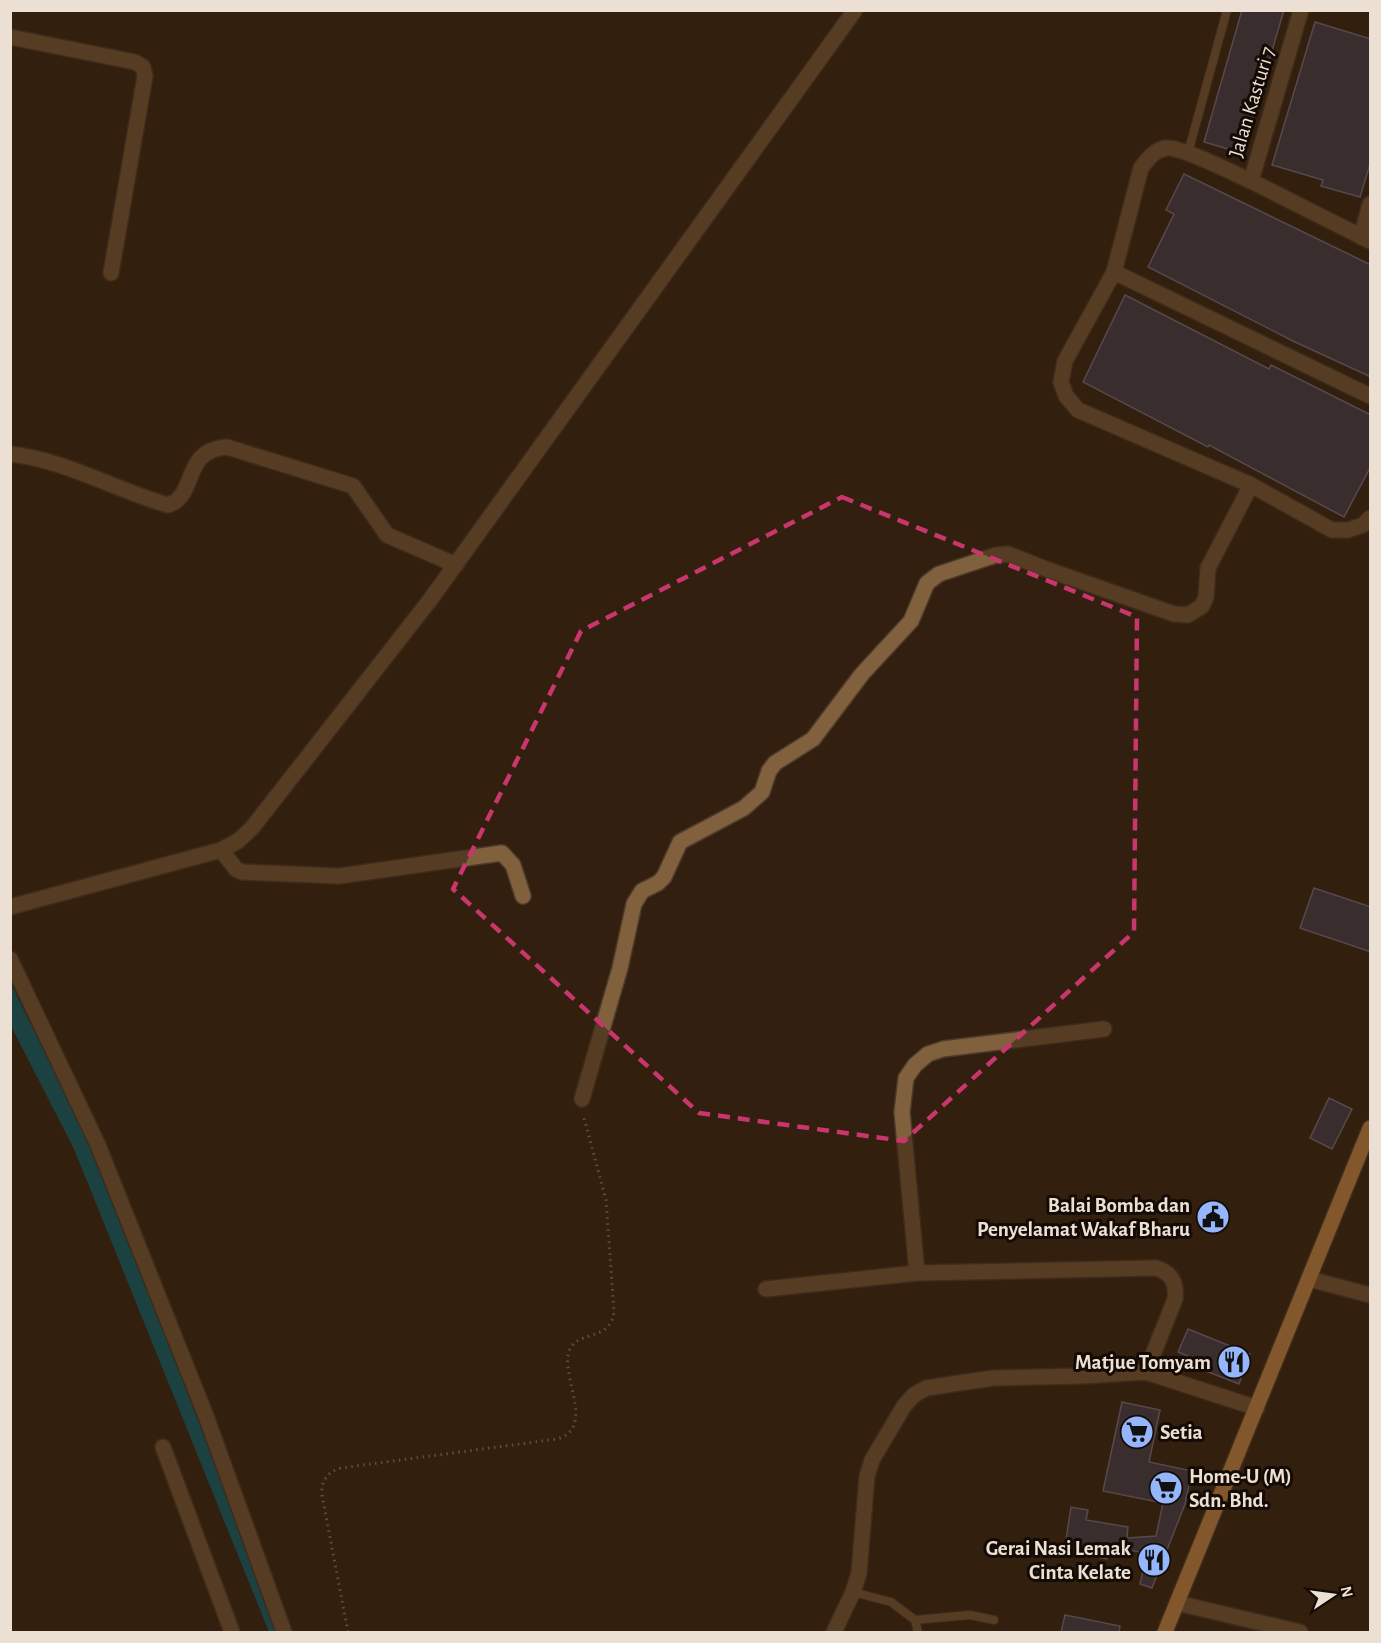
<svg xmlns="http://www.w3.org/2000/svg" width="1381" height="1643" viewBox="0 0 1381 1643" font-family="'Alegreya Sans',sans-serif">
<rect width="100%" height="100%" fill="#331f0f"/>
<polygon fill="#006c7e" points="10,982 94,1152 280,1632 269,1632 74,1149 11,1026"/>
<g fill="#443e55" stroke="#817a95" stroke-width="1.5">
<polygon points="1242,10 1284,10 1242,153 1204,142"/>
<polygon points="1315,22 1371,39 1371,161 1360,197 1321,186 1323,180 1272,165"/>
<polygon points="1184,174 1371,265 1371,377 1293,341 1148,267 1174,214 1166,210"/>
<polygon points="1125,295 1269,369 1271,365 1371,415 1371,466 1344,517 1209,445 1208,447 1083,382"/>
<polygon points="1314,888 1371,907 1371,952 1300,928"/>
<polygon points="1329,1098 1352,1109 1332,1149 1310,1138"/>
<polygon points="1188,1329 1250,1354 1239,1384 1198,1368 1200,1361 1178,1352"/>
<polygon points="1122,1402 1160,1410 1149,1462 1192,1471 1185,1504 1152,1588 1140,1584 1147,1553 1109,1547 1107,1559 1064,1552 1071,1507 1088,1510 1086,1520 1128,1527 1127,1538 1156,1536 1163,1503 1103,1491"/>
<polygon points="1065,1615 1120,1626 1119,1632 1061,1632"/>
</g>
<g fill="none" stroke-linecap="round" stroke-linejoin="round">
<g stroke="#4d3a2b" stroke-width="10">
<g id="service">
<polyline points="1188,153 1227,10"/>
<polyline points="853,1592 891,1602 915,1620 970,1615 994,1620"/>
<polyline points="915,1620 918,1632"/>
</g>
</g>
<g stroke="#4d3a2b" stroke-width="18">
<g id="minor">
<polyline points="1301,10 1251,181 1370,241"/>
<polyline points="10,37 135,62 143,67 145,76 111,273"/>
<path d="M1251,181c-16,-7 -71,-35 -85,-33 -12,2 -18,11 -25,20l-27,104 -49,89 -4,21 5,14 12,14 173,75 81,45h16l15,-5 7,-7"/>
<polyline points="1361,237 1370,204"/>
<polyline points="1114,272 1370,396"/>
<path d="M10,454c56,6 105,36 158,51 30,-9 13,-55 59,-58l126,39 34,49 69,30"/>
<polyline points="221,850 236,869 242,872 339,876 502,853 513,865 523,896"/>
<polyline points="10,907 221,850 238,841 252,828 430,600 855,10"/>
<polyline points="10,959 98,1145 206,1416 284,1632"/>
<polyline points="582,1099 620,968 634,904 642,891 658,883 664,877 680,842 744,808 762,792 769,771 775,763 813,739 862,674 911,621 927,583 939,574 996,555 1008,554 1046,569 1174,614 1188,615 1202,606 1206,597 1208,568 1251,485"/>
<polyline points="917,1273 902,1112 906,1078 915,1065 928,1054 943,1049 1104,1029"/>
<polyline points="1309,1279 1370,1295"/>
<path d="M766,1289l151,-16 239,-5c16,5 21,15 19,31l-29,73"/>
<polyline points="163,1447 232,1632"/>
<polyline points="1177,1603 1300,1632"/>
<polyline points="834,1632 853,1592 859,1573 867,1476 872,1460 904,1406 914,1395 926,1388 993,1378 1082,1376 1146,1372 1257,1408"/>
</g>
</g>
<g stroke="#4d3a2b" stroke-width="18">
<polyline id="primary" points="1165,1632 1370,1128"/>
</g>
<path stroke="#99887b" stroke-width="3" stroke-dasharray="1.5 4.5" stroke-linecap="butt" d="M348,1632l-26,-137c-1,-14 5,-23 19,-27l216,-29c37,-10 7,-58 11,-83 4,-29 43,-11 46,-45l-8,-111 -23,-86"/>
<use href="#service" stroke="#81613d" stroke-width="8"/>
<use href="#minor" stroke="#81613d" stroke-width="15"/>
<use href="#primary" stroke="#df9c4e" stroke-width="15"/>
</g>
<path d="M0 0H1381V1643H0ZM842,497l295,120 -3,315 -230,209 -205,-28 -246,-224 128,-258z" fill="#331f0f" fill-opacity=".55" fill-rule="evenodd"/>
<path fill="none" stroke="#c8366d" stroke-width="4.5" stroke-dasharray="12 8" stroke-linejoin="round" d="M842,497l295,120 -3,315 -230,209 -205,-28 -246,-224 128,-258z"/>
<defs>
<g id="civic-disc" transform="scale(1.725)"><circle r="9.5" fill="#95b6fd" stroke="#140b05"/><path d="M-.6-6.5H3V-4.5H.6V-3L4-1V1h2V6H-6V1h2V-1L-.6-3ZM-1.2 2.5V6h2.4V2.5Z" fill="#111"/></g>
<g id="restaurant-disc" transform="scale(1.725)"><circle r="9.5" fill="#95b6fd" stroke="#140b05"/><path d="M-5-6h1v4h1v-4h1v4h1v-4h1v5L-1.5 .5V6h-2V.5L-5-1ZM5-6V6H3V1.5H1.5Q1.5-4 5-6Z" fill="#111"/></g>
<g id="supermarket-disc" transform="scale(1.725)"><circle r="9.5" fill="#95b6fd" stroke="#140b05"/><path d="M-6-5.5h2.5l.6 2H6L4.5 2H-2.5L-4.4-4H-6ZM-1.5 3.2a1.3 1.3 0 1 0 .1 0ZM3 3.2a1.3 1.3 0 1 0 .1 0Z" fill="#111"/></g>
</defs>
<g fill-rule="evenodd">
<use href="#civic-disc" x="1213" y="1217"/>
<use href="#restaurant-disc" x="1234" y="1362"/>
<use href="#supermarket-disc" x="1137" y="1432"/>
<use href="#supermarket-disc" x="1166" y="1488"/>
<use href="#restaurant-disc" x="1154" y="1560"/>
</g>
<g text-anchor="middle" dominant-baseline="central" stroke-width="6" stroke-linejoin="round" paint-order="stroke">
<g font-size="21" fill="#ecdfd4" stroke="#140b05">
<text transform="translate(1252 102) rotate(-73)">Jalan Kasturi 7</text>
</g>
<g font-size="21" font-weight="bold" fill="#ecdfd4" stroke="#140b05" text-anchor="end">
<text x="1190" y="1205">Balai Bomba dan<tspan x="1190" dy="24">Penyelamat Wakaf Bharu</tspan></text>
<text x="1211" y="1362">Matjue Tomyam</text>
<text x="1160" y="1432" text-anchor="start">Setia</text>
<text x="1189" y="1476" text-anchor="start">Home-U (M)<tspan x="1189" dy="24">Sdn. Bhd.</tspan></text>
<text x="1131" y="1548">Gerai Nasi Lemak<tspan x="1131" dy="24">Cinta Kelate</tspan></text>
</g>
</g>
<rect width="1381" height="1643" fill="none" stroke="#ecdfd4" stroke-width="24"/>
<g transform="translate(1333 1595) rotate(77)" stroke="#140b05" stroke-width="4.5" paint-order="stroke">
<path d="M0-4.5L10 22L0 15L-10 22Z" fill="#ecdfd4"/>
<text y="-9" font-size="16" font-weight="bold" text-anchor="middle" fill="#ecdfd4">N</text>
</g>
</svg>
